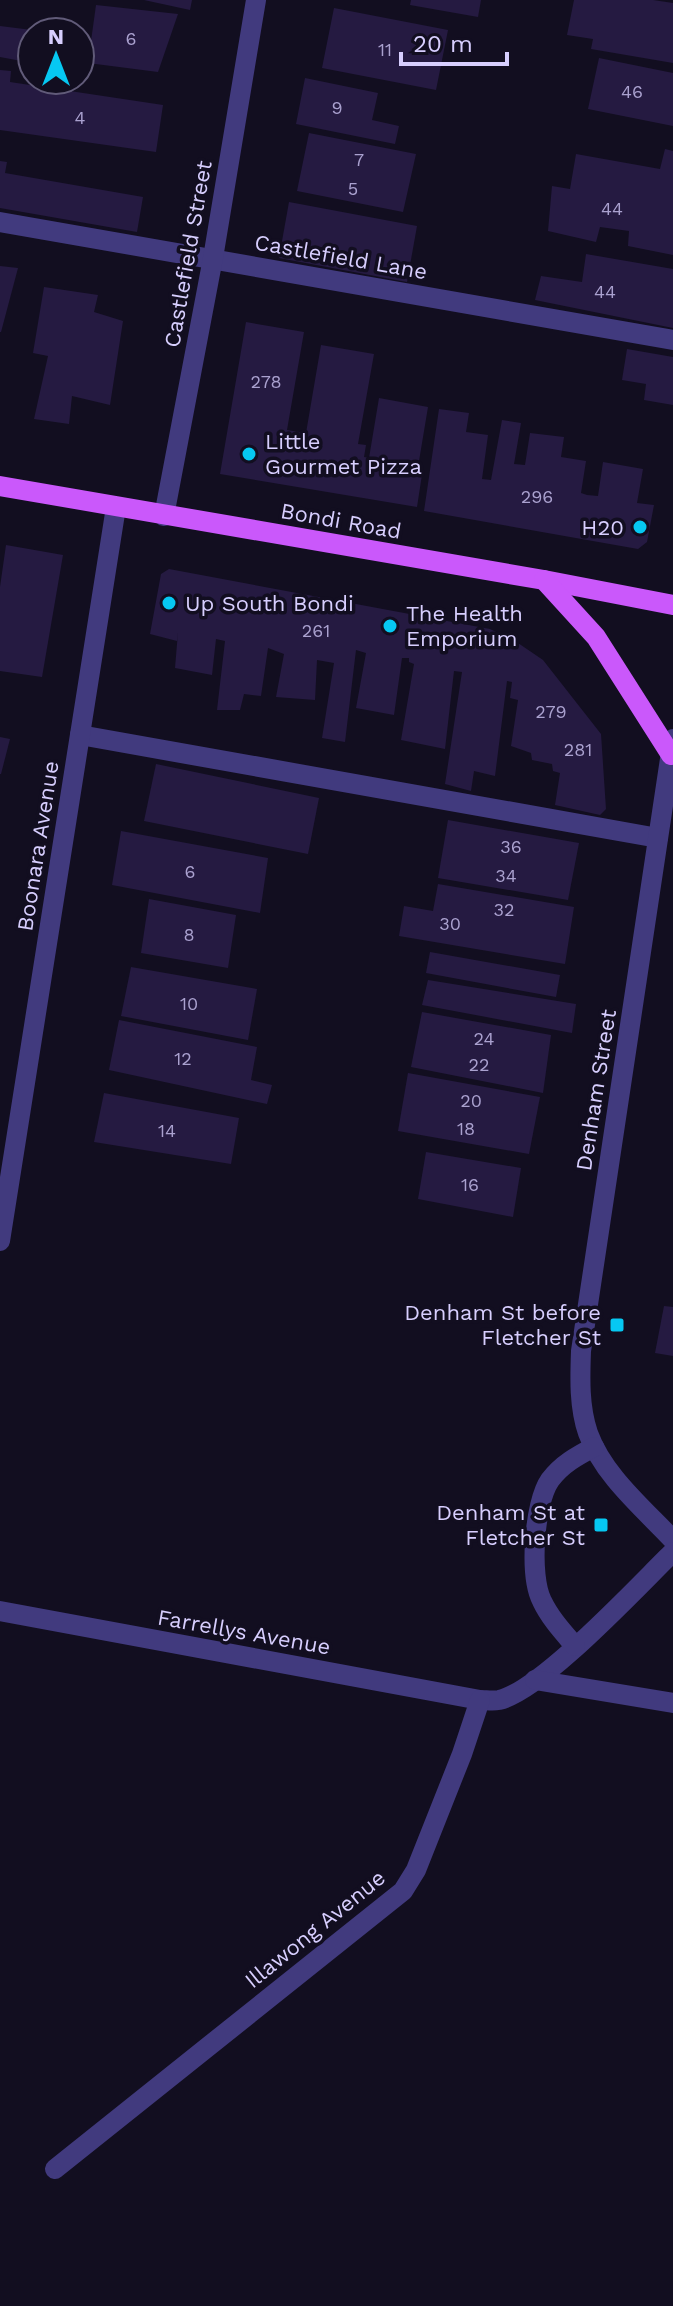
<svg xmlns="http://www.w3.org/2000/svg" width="673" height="2306" viewBox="0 0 673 2306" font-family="'Work Sans',sans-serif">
<rect width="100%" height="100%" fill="#120e20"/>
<g fill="#251a41">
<polygon points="144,0 192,0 190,10"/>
<polygon points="411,0 481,0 478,17 410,5"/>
<polygon points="574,0 653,0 673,3 673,63 591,49 593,39 567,35"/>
<polygon points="96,5 178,14 158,72 88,63"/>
<polygon points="334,8 448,30 436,90 322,68"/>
<polygon points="0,26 32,30 32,63 0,57"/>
<polygon points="599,58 673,73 673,126 588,109"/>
<polygon points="0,70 11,71 10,82 163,105 156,152 0,130"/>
<polygon points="305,78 378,93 372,120 399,126 395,144 296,124"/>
<polygon points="309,133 416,154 403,212 297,191"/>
<polygon points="665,149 673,151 673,255 628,246 629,231 600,227 596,242 548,231 552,186 570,189 576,154 660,169"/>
<polygon points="0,161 7,162 5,173 143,197 137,232 0,208"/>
<polygon points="289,202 417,226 407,282 279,258"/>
<polygon points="586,254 673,269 673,328 535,300 541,276 582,282"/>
<polygon points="0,266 18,268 1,332 0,332"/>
<polygon points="44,287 98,295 94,312 123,321 110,405 72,396 69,424 34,419 48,356 33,353"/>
<polygon points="246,322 304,332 287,430 306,433 321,345 374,354 358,444 366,445 364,457 369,458 379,398 428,407 418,467 423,468 417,507 220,474"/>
<polygon points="627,349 673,357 673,405 644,400 646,384 622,380"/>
<polygon points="439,409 469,413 466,432 488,435 482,479 491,480 502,420 521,423 514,464 525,465 530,433 564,437 561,457 586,461 581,493 587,495 598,496 603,462 643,469 637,503 654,505 647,542 638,549 424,511"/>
<polygon points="6,545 63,555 42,677 0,671 0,587"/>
<polygon points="169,569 490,629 518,643 543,660 601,734 606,809 600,815 555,805 560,773 553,771 552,764 532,760 531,753 511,746 518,700 510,698 512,682 507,681 495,776 474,771 471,791 445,784 462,672 454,671 445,749 401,740 414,664 409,662 409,658 402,658 394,715 356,708 366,653 356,650 345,742 322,738 334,663 317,660 315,700 276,697 284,654 268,648 261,696 244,694 240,710 217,710 225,641 216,639 212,675 175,668 178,632 177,641 150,634 161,574"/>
<polygon points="0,737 10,739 1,774 0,774"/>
<polygon points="156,764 319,798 308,854 144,821"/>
<polygon points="448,820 579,843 568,900 438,878"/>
<polygon points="121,831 268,858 260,913 112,885"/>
<polygon points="438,884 574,907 565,964 399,936 404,906 433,911"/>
<polygon points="149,899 236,915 228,968 141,953"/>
<polygon points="430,952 560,975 556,997 426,973"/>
<polygon points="131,967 257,989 248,1040 121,1016"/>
<polygon points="428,980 576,1004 572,1033 422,1005"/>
<polygon points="422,1012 551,1035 543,1093 411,1067"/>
<polygon points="119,1020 257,1047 251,1080 272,1085 267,1104 109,1070"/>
<polygon points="408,1073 540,1097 529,1154 398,1131"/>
<polygon points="104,1093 239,1118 231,1164 94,1142"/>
<polygon points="426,1152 521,1168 513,1217 418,1199"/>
<polygon points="664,1306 673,1307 673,1356 655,1353"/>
</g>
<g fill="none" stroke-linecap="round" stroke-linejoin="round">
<g stroke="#413a7e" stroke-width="20">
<polyline points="0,222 673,340"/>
<polyline points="164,516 213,258 256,0"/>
<polyline points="80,735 658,838"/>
<path d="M673,739l-92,612c-1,27 -2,56 7,82 15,42 55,75 85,107"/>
<polyline points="0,1241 116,507"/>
<path d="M0,1611l480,89c6,0 13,1 19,0 42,-9 139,-114 174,-148"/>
<path d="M575,1646c-12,-14 -25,-28 -33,-45 -13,-25 -8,-98 8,-121 12,-16 27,-24 44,-33"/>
<polyline points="535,1680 673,1703"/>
<polyline points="55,2169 403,1891 416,1870 462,1754 480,1700"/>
</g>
<g stroke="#ca58fb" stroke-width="20">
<polyline points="0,486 544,580 673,605"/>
<polyline points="544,580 596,637 671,755"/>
</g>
</g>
<g fill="#06c8f2" stroke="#120e20" stroke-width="3">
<circle cx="249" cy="454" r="8"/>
<circle cx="640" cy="527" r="8"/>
<circle cx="169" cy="603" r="8"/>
<circle cx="390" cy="626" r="8"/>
<rect x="609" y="1317" width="16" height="16" rx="4"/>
<rect x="593" y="1517" width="16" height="16" rx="4"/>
</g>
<g text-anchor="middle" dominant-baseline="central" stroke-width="7" stroke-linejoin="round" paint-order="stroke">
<g font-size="18" fill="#aaa1cf">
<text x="131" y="38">6</text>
<text x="385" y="49">11</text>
<text x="632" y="91">46</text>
<text x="337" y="107">9</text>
<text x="80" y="117">4</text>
<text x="359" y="159">7</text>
<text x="353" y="188">5</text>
<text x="612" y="208">44</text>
<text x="605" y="291">44</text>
<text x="266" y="381">278</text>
<text x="537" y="496">296</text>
<text x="316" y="630">261</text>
<text x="551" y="711">279</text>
<text x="578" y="749">281</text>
<text x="511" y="846">36</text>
<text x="190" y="871">6</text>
<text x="506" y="875">34</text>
<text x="504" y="909">32</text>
<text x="450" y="923">30</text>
<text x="189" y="934">8</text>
<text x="189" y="1003">10</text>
<text x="484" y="1038">24</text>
<text x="183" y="1058">12</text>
<text x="479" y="1064">22</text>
<text x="471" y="1100">20</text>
<text x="466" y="1128">18</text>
<text x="167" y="1130">14</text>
<text x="470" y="1184">16</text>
</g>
<g font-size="22" fill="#d7cefe" stroke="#120e20">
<text transform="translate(188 254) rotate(-80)">Castlefield Street</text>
<text transform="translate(341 257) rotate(10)">Castlefield Lane</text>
<text transform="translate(341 521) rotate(10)">Bondi Road</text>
<text transform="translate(38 846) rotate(-81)">Boonara Avenue</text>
<text transform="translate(596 1090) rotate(-81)">Denham Street</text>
<text transform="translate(244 1632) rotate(10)">Farrellys Avenue</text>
<text transform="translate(315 1929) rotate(-39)">Illawong Avenue</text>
</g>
<g font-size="22" fill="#d7cefe" stroke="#120e20" text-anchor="start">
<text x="265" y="441">Little<tspan x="265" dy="25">Gourmet Pizza</tspan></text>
<text x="624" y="527" text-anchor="end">H20</text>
<text x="185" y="603">Up South Bondi</text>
<text x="406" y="613">The Health<tspan x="406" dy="25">Emporium</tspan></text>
<text x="601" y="1312" text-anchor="end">Denham St before<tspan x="601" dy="25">Fletcher St</tspan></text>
<text x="585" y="1512" text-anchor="end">Denham St at<tspan x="585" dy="25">Fletcher St</tspan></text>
</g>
</g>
<g transform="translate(56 56)"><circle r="38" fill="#120e20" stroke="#615b79" stroke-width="2"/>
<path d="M0-6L14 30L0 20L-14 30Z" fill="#06c8f2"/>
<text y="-12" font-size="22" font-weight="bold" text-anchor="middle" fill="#d7cefe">N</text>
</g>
<path d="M401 52v12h106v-12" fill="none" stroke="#d7cefe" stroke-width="4"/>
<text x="413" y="52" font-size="24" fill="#d7cefe" stroke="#120e20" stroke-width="6" paint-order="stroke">20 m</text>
</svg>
